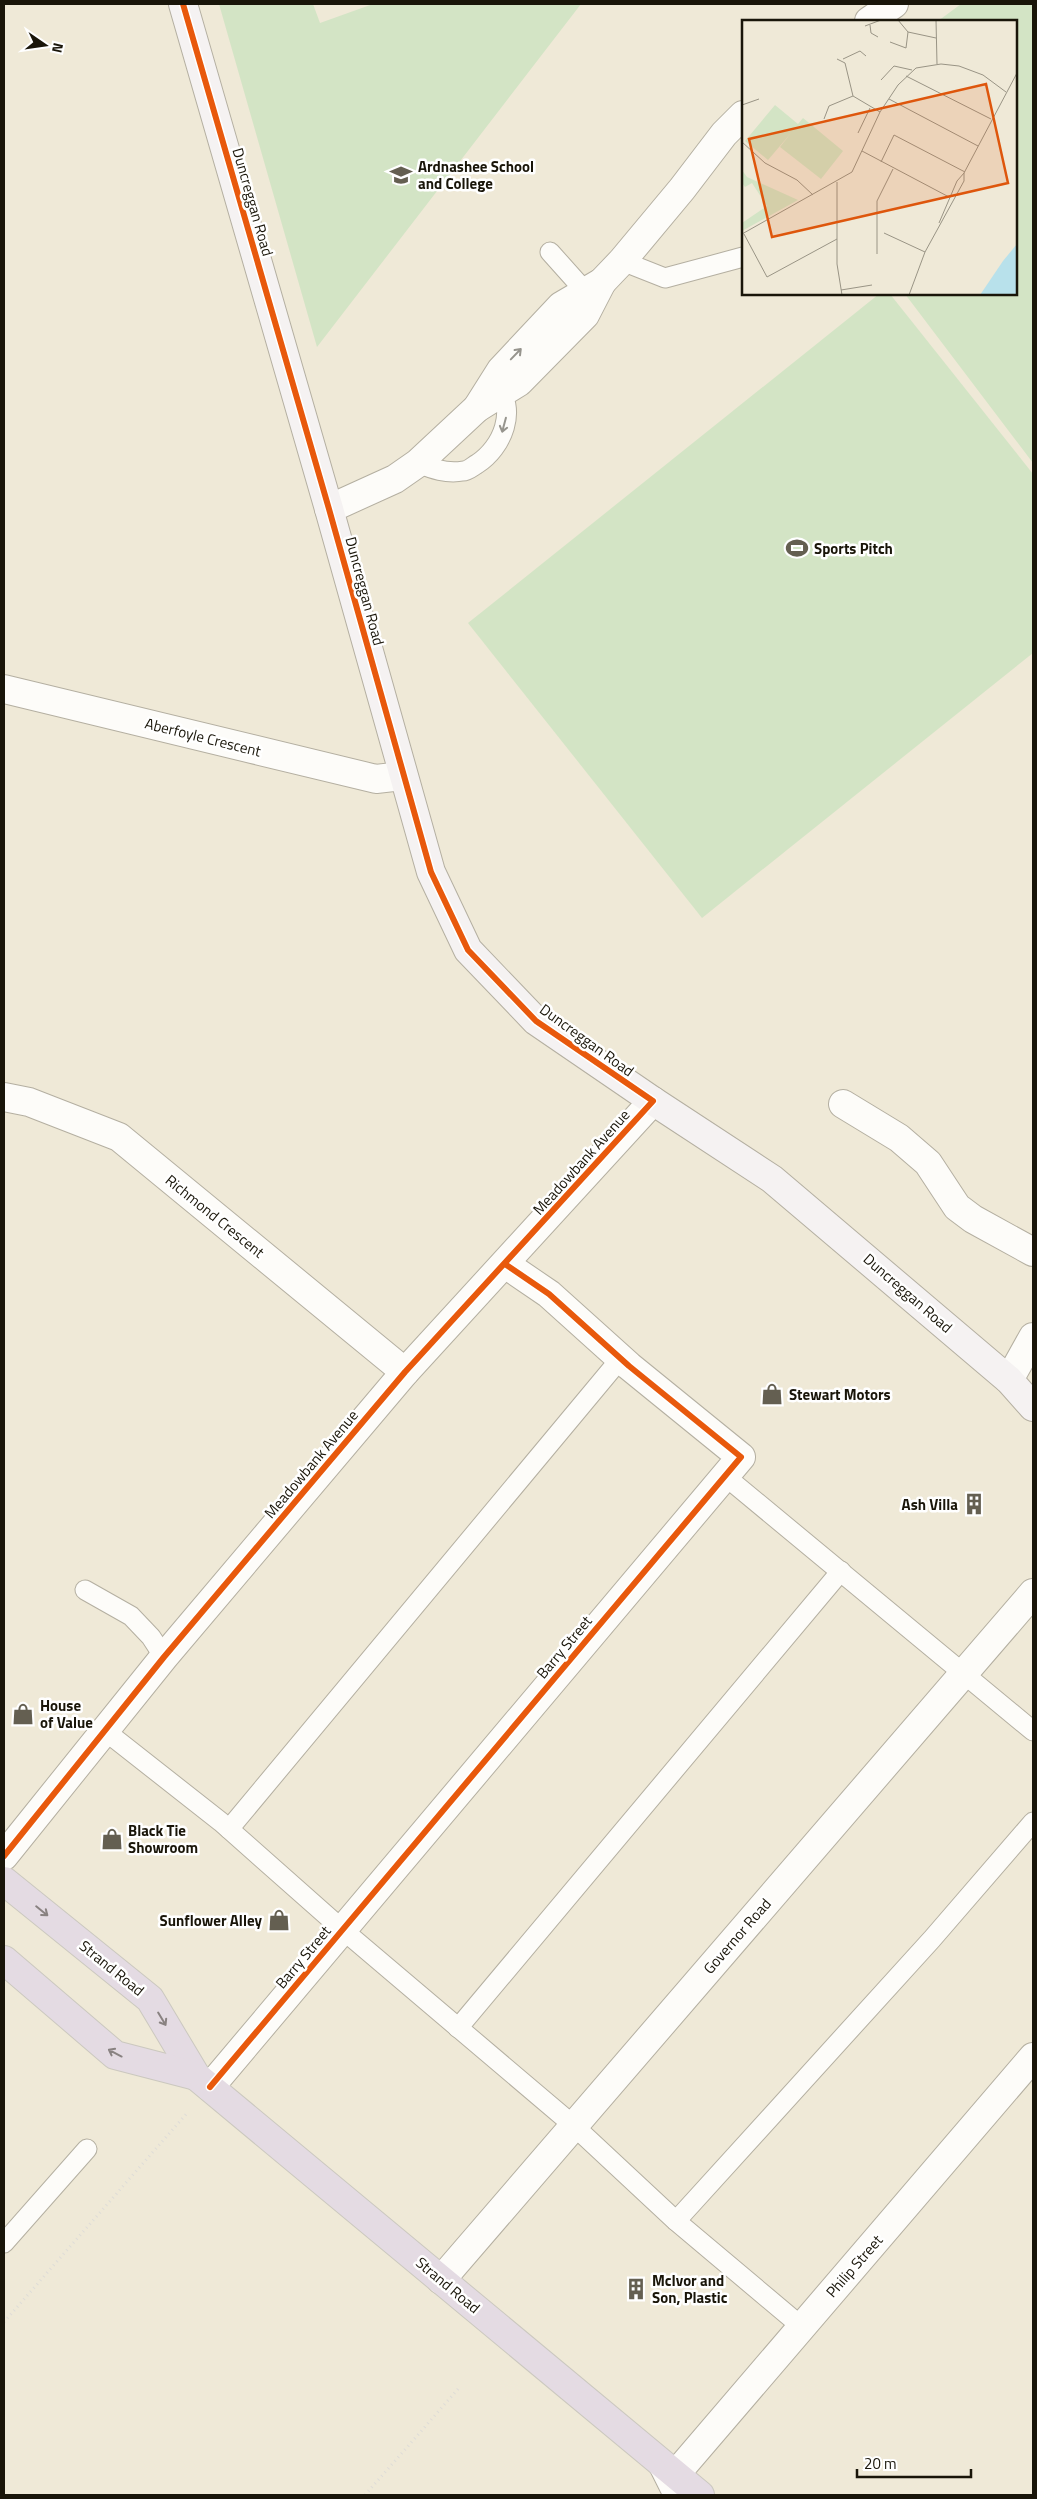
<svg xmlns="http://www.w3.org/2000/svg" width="1037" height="2499" viewBox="0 0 1037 2499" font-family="'Titillium Web',sans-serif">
<rect width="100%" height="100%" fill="#efe9d7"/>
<g fill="#d3e4c5">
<polygon points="219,4 313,4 320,23 373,4 581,4 317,347"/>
<polygon points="961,4 1033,4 1033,463 905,294 1016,294 1016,21 938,21"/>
<polygon points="879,294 890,294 1033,474 1033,653 702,918 468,623"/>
</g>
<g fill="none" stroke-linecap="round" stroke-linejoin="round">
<g stroke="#b4afa1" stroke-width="21">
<g id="lane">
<polyline points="550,252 592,299"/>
<polyline points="622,261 665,278 743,257"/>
<path d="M418,463c14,6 29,11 45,8 5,0 10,-5 14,-7 25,-16 42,-55 18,-80"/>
<polyline points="725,1476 1033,1731"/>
<polyline points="85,1590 131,1616 151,1637 164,1657"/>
<polyline points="104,1730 221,1822 343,1930 573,2125 676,2221 802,2327"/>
<polyline points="229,1829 621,1358"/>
<polyline points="458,2028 841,1571"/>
<polyline points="676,2221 932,1939 1033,1822"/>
<polyline points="4,2243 87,2149"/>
<polyline points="658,2465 673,2495"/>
</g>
</g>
<g stroke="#b4afa1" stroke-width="30">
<g id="street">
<polyline points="869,21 894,4"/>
<polyline points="477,408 501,370 561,306 602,282 622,261 682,189 724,134 743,115"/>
<polyline points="329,509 395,479 418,463 477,408 519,382 585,315 602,282"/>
<polyline points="4,689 376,779 402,776"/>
<polyline points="4,1097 29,1102 119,1137 405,1372"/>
<polyline points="843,1104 899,1138 928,1163 957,1207 973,1219 1033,1252"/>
<polyline points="1009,1380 1033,1337"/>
<polyline points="4,1856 164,1657 405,1372 653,1101"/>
<polyline points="210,2087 741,1457 629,1366 549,1294 505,1264"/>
<polyline points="441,2280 1033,1593"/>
<polyline points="675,2475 1033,2057"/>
</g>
</g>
<g stroke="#b4afa1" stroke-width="30">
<polyline id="secondary" points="183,4 329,509 431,872 468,950 536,1021 653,1101 772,1179 1009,1380 1033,1407"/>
</g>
<g stroke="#cbc8bf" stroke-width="30">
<g id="highway">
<polyline points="4,1881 150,1999 196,2076 700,2495"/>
<polyline points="4,1960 115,2055 196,2076"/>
</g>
</g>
<g stroke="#dedcd7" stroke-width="3" stroke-dasharray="1 4" stroke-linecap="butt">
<polyline points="4,2322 188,2112"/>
<polyline points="365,2495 459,2388"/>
</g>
<use href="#lane" stroke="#fdfcf9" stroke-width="19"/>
<use href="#street" stroke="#fdfcf9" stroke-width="28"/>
<use href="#secondary" stroke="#f5f2f2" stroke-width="28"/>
<use href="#highway" stroke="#e4dbe3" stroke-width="28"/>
<g stroke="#fff" stroke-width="9">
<g id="cycleway">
<polyline points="4,1856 164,1657 405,1372 653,1101 536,1021 468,950 431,872 329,509 183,4"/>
<polyline points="210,2087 741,1457 629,1366 549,1294 505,1264"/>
</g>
</g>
<use href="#cycleway" stroke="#e8590c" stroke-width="6"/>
</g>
<defs><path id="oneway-shaft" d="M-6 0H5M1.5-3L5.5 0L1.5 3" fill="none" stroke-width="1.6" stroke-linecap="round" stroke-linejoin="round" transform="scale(1.25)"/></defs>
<g stroke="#96948d">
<use href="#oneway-shaft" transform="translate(516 354) rotate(-46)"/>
<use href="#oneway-shaft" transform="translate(504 425) rotate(105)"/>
</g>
<g stroke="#898281">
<use href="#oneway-shaft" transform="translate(42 1911) rotate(39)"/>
<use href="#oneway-shaft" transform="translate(162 2019) rotate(59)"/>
<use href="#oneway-shaft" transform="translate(115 2053) rotate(-152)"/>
</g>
<defs>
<g id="school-bare" transform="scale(1.725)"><path d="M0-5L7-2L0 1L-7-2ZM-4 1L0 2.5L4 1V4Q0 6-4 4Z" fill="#645f51" stroke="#fff" stroke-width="2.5" paint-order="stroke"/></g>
<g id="stadium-bare" transform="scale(1.725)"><path d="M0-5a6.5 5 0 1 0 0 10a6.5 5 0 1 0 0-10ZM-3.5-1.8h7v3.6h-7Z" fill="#645f51" stroke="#fff" stroke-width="2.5" paint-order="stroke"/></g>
<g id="shop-bare" transform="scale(1.725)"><path d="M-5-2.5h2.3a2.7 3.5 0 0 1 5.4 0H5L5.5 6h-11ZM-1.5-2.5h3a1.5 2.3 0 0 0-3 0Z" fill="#645f51" stroke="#fff" stroke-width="2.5" paint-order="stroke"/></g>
<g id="building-bare" transform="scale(1.725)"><path d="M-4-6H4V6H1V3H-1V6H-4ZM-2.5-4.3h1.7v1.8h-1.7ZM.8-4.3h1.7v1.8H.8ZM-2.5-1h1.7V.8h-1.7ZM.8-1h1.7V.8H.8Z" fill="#645f51" stroke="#fff" stroke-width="2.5" paint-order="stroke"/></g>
</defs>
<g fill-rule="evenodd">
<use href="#school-bare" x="401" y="175"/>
<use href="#stadium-bare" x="797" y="548"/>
<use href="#shop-bare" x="772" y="1394"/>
<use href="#building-bare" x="974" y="1504"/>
<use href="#shop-bare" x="23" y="1714"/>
<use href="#shop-bare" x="112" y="1839"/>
<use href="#shop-bare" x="279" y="1920"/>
<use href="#building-bare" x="636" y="2289"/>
</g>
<g text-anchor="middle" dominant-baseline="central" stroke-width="5" stroke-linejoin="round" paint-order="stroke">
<g font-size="15" font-weight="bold" fill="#191509" stroke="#fff" text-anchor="start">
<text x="418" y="166">Ardnashee School<tspan x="418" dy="17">and College</tspan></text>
<text x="814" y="548">Sports Pitch</text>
<text x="789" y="1394">Stewart Motors</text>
<text x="958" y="1504" text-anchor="end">Ash Villa</text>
<text x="40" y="1705">House<tspan x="40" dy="17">of Value</tspan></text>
<text x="128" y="1830">Black Tie<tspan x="128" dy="17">Showroom</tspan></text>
<text x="262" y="1920" text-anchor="end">Sunflower Alley</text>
<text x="652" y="2280">McIvor and<tspan x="652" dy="17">Son, Plastic</tspan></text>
</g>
<g font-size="15" fill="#191509" stroke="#fff">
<text transform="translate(253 202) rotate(74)">Duncreggan Road</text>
<text transform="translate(365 591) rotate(75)">Duncreggan Road</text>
<text transform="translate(203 737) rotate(14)">Aberfoyle Crescent</text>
<text transform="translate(587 1040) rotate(36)">Duncreggan Road</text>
<text transform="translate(581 1162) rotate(-48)">Meadowbank Avenue</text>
<text transform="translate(215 1216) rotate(39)">Richmond Crescent</text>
<text transform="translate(908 1293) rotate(41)">Duncreggan Road</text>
<text transform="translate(311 1464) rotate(-50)">Meadowbank Avenue</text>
<text transform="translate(564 1647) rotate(-50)">Barry Street</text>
<text transform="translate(737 1936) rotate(-49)">Governor Road</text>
<text transform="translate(303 1957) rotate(-50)">Barry Street</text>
<text transform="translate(112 1968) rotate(39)">Strand Road</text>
<text transform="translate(854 2266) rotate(-49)">Philip Street</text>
<text transform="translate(448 2285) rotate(40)">Strand Road</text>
</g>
</g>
<g transform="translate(742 20)">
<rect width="275" height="275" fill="#efe9d7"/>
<path d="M33,85l23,19 5,-6 40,33 -22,28 -41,-32 11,-14 -23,27 -23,-19zM0,150l5,7 51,23 -56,31v-8l25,-17 -15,-23 -7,4 -3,-4z" fill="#d3e4c5"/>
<path d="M275,224v51h-37l23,-34z" fill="#b8e1eb"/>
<path fill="none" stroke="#999485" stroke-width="1" d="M156,0l10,12 28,6M194,0l1,44M128,5l1,8 7,4M123,6l16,-6M148,22l16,6 2,-16M95,39l8,4 8,33 27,16M101,39l17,-8 6,5M164,56l85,43M139,60l13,-14 18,4M147,79l89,47M0,85l17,-6M82,99l5,-13 24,-10M116,113l12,-25M0,122l23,21 32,17 16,15M120,131l87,46M139,142l13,-27 71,37M95,162v82l5,31M197,203l18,-42 7,-8 53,-100M142,213l41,19M0,214l110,-62 28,-60 18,-27 18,-17 25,-4 18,2 24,9 23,17M2,214l23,43 70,-38M135,234v-53l16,-32M99,270l31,-5M167,275l16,-43 39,-71v-8"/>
<path fill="#de560c" fill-opacity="0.15" stroke="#de560c" stroke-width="2.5" d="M244,64l22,99 -236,54 -23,-98z"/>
<rect width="275" height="275" fill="none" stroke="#191509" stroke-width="2.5"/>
</g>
<rect width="1037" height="2499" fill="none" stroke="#191509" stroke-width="10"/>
<g transform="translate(45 45) rotate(103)" stroke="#ffffff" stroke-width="4" paint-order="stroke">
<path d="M0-4L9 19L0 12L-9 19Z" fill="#191509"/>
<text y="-8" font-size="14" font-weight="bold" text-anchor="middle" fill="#191509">N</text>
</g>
<path d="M857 2469v8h114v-8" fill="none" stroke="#191509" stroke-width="2.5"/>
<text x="864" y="2469" font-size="15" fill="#191509" stroke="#ffffff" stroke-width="4" paint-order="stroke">20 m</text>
</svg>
